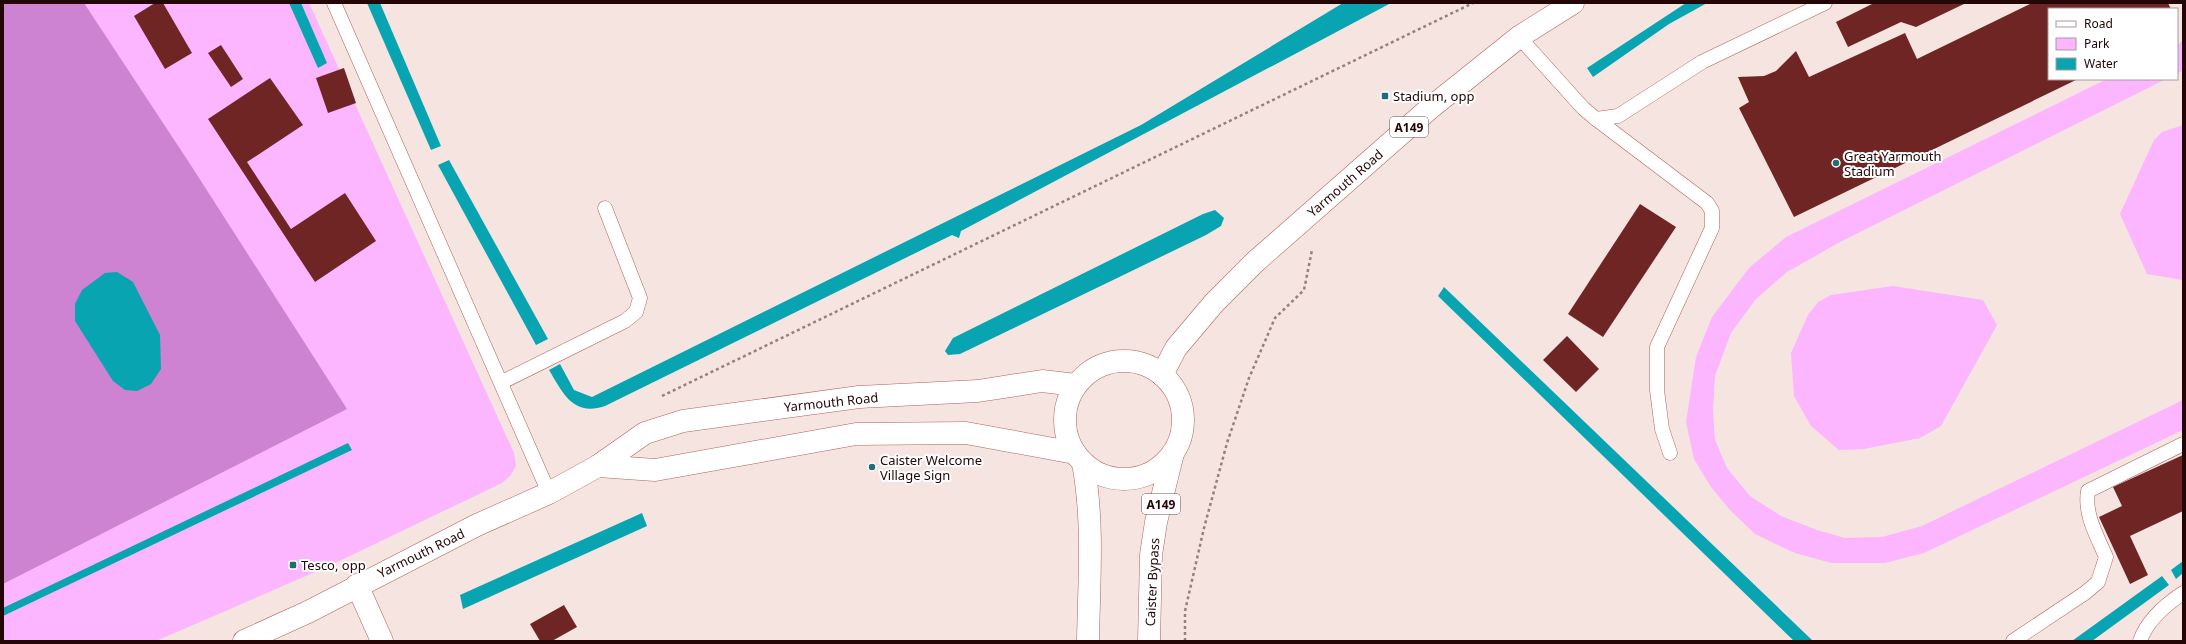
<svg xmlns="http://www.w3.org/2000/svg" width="2186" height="644" viewBox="0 0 2186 644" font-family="'Noto Sans',sans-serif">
<rect width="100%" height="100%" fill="#f6e4e1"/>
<g fill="#fbb6ff">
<polygon points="3,3 309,3 514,453 516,466 511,475 502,483 329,566 156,641 3,641"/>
<polygon points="2183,41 2183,70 2177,74 2177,44"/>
<polygon points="2107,79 2166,79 1840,242 1787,272 1756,299 1731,333 1715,376 1713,410 1715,440 1727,468 1750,496 1781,516 1817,530 1845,538 1882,537 1922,526 2183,400 2183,430 1924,553 1885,563 1831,563 1795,553 1755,534 1730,510 1711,487 1694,459 1686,422 1696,357 1712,317 1749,268 1786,237"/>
<polygon points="2183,125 2183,280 2147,274 2120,214 2154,140 2162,132"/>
<polygon points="1893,286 1983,300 1997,325 1941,426 1920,438 1864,449 1839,450 1811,426 1794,396 1791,353 1808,315 1818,302 1831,295"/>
</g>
<polygon fill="#ce82d2" points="3,3 84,3 192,167 347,409 3,584"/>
<g fill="#08a4b1">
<polygon points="289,3 301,3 327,63 318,68"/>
<polygon points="367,3 380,3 441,146 431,150"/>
<path d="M1343,3h48l-430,228 -2,7 -7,-3 -347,171c-32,11 -42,-13 -56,-36l11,-6 14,26 18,7 549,-272z"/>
<polygon points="1686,3 1707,3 1669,24 1593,77 1587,68"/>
<polygon points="449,160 548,339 536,345 438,165"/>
<polygon points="1215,210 1224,218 1221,226 1206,235 960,354 948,355 945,351 953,338 1203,214"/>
<polygon points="117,272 133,282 160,335 161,369 151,384 137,391 125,390 113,381 75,321 75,304 82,290 105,273"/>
<polygon points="1444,287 1813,641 1794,641 1438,296"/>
<polygon points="348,443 352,450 3,616 3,608"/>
<polygon points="642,513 647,526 463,609 460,595"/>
<polygon points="2183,561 2183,573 2176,579 2171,570"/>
<polygon points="2162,576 2169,585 2092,641 2072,641"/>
</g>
<g fill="#6e2523">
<polygon points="155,3 163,3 192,53 165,69 134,16"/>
<polygon points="1874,3 1966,3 1916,27 1901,22 1848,47 1836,22"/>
<polygon points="2032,3 2168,3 2171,9 2049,9 2049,79 2078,79 1794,217 1739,108 1749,102 1738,77 1764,76 1776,71 1796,51 1809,77 1905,33 1917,59"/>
<polygon points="221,45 243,79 231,87 208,53"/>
<polygon points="344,68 356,103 328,113 316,78"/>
<polygon points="270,78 303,125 247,162 291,229 345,193 376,241 315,282 208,119"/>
<polygon points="1640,204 1676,227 1603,337 1568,314"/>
<polygon points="1567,336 1599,369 1576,392 1543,360"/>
<polygon points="2183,455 2183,511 2130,536 2148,575 2130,584 2099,517 2122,506 2113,487"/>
<polygon points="564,605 577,627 552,641 540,641 530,624"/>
</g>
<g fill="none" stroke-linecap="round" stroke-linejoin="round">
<g stroke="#b0615b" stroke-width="15">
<g id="service">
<polyline points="334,3 549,493"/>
<polyline points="1519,37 1583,108 1596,119 1618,116 1702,62 1825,3"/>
<polyline points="1596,119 1707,203 1712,211 1712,228 1657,347 1657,390 1662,429 1670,453"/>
<polyline points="502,382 625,321 636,312 640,298 605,208"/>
<path d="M2013,641l72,-48 13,-11 8,-25c-9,-21 -22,-43 -18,-66l95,-47"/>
<path d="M2140,641c7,-21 25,-36 43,-48"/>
</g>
</g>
<g stroke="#b0615b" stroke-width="23">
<polyline id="minor" points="357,585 382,641"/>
</g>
<g stroke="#b0615b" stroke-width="23">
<g id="tertiary">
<polyline points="598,466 655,470 856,434 966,433 1075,453"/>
<polyline points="244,641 308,612 477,525 549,493 598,466 645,433 683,421 859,397 978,391 1042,381 1076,385"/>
</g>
</g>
<g stroke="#b0615b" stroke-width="23">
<g id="primary">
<circle cx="1124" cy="420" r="59"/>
<polyline points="1162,375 1176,348 1214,303 1255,262 1429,109 1519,37 1573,3"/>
<path d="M1083,463c11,59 6,118 5,178"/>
<polyline points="1149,641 1151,555 1156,522 1173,453"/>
</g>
</g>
<g stroke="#967f7d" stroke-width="2.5" stroke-dasharray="3 3" stroke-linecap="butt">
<polyline points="662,396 1473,3"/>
<polyline points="1185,641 1185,611 1204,528 1227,443 1249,378 1275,318 1304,290 1312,250"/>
</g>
<use href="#service" stroke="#fff" stroke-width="14"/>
<use href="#minor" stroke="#fff" stroke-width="22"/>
<use href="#tertiary" stroke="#fff" stroke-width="22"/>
<use href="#primary" stroke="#fff" stroke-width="22"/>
</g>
<g fill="#236d75" stroke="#fff" stroke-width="1.5">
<rect x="1381" y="92" width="8" height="8" rx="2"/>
<circle cx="1836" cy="163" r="4"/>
<circle cx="872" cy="467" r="4"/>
<rect x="289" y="561" width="8" height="8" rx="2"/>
</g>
<g text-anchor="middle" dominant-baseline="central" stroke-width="4" stroke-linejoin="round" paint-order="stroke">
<g fill="#fff" stroke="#655150" stroke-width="1">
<rect x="1390" y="117" width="38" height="20" rx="3"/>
<rect x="1142" y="494" width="38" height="20" rx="3"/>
</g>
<g font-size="12" font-weight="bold" fill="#230605">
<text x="1409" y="127">A149</text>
<text x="1161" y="504">A149</text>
</g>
<g font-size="13" fill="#230605" stroke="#fff" text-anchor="start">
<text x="1393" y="96">Stadium, opp</text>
<text x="1844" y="156">Great Yarmouth<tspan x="1844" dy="15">Stadium</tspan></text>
<text x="880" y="460">Caister Welcome<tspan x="880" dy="15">Village Sign</tspan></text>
<text x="301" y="565">Tesco, opp</text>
</g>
<g font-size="13" fill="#230605" stroke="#fff">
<text transform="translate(1345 183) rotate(-41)">Yarmouth Road</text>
<text transform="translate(831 402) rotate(-6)">Yarmouth Road</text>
<text transform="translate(421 553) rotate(-26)">Yarmouth Road</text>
<text transform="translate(1152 582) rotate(-87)">Caister Bypass</text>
</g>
</g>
<rect width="2186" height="644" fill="none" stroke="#230605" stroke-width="8"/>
<rect x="2048" y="8" width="130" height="72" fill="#ffffff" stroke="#a79b9b"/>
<rect x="2056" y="21" width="20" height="6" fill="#ffffff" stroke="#a79b9b"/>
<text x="2084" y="28" font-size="12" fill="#230605">Road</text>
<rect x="2056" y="38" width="20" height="12" fill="#fbb6ff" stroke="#a79b9b"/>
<text x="2084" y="48" font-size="12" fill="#230605">Park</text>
<rect x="2056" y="58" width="20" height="12" fill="#08a4b1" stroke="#a79b9b"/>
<text x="2084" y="68" font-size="12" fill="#230605">Water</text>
</svg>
